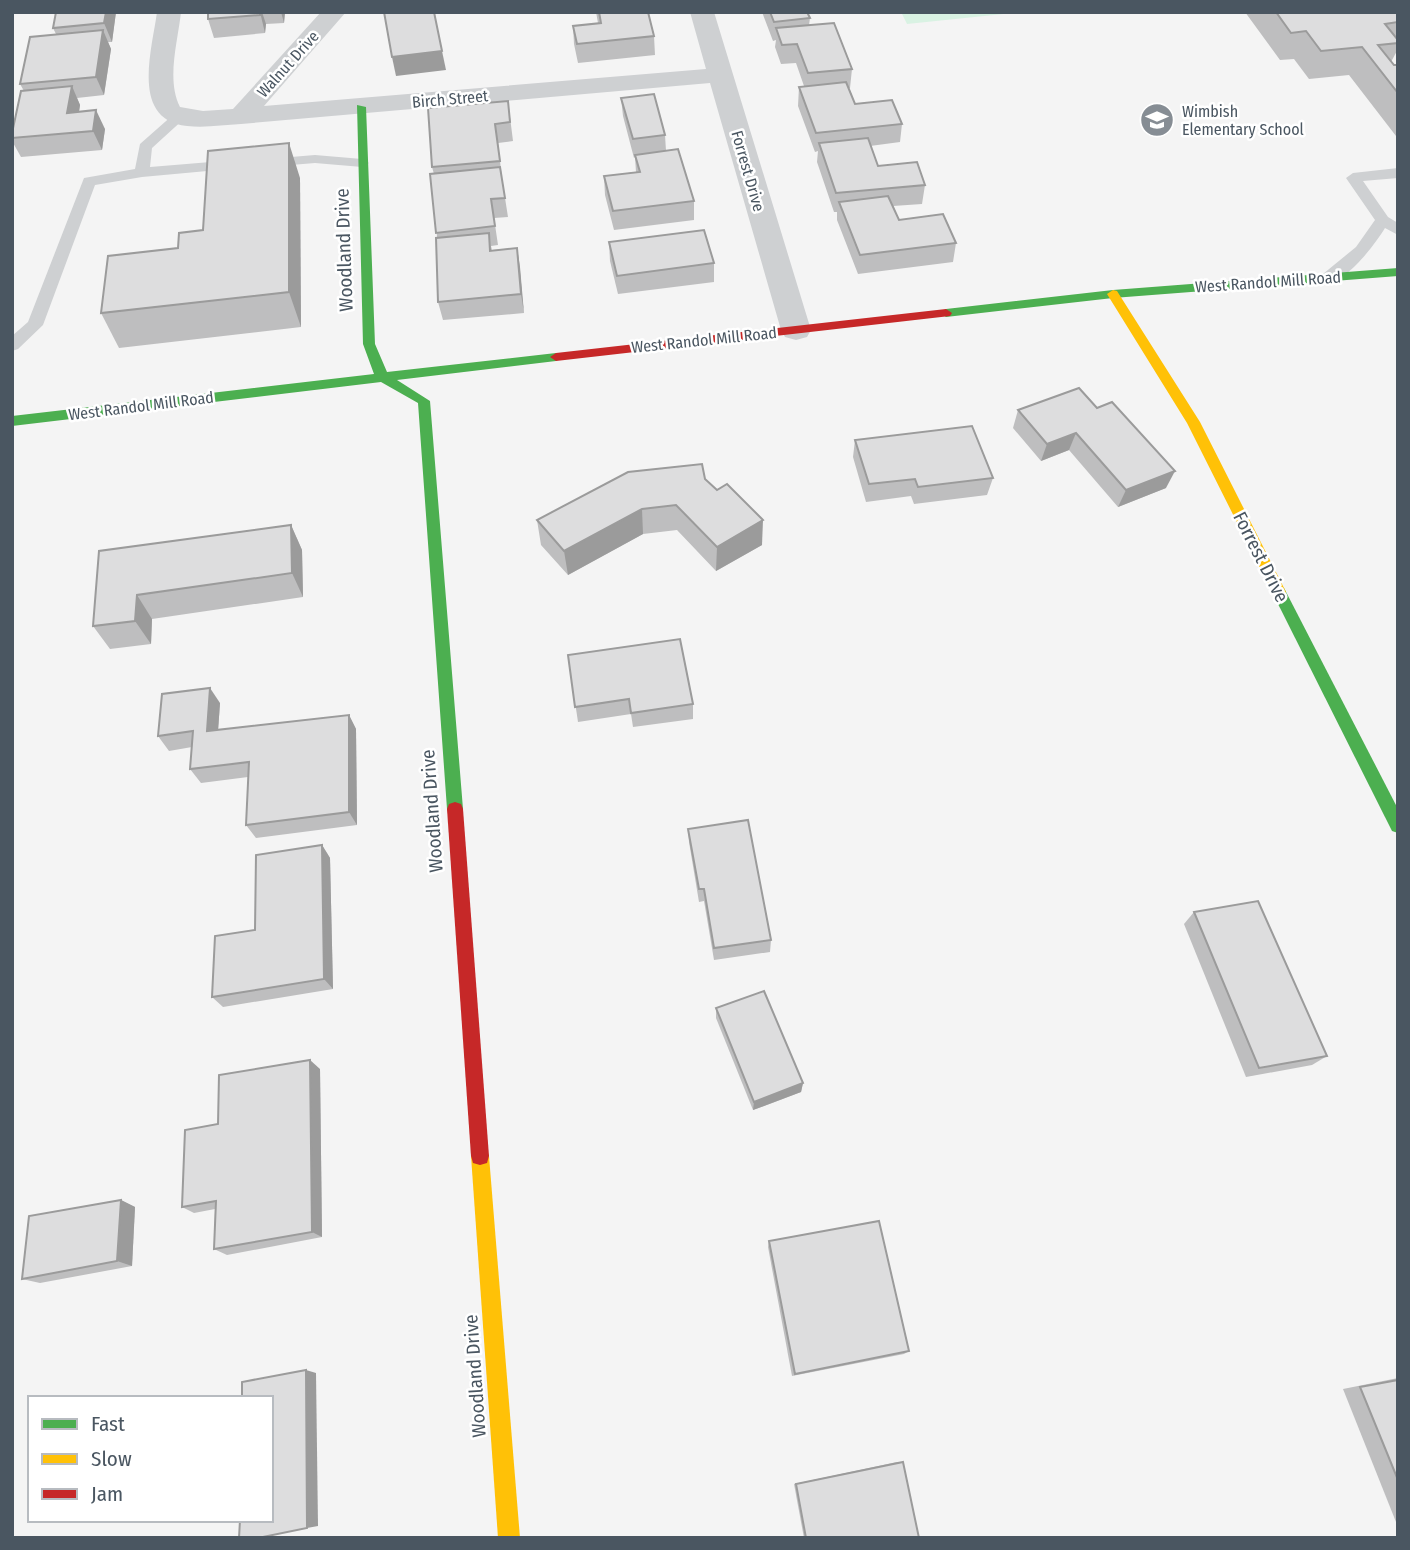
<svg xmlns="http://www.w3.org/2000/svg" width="1410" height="1550" viewBox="0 0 1410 1550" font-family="'Fira Sans Condensed',sans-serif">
<rect width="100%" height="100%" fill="#f4f4f4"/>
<polygon fill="#d9f2e3" points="901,12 1023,12 907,24"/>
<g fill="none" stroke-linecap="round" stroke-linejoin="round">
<g fill="#ced0d2" fill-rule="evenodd">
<polygon points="179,113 186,117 152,148 150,167 235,160 242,165 240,168 142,177 95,185 43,325 18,349 12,351 12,336 28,322 84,178 135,169 140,144 174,114"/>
<polygon points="315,155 362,159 369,163 362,167 315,163 267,167 260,163 267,159"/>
<path d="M1398,168v10l-35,3 25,36 10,6v12l-13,-7c-10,16 -41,59 -62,54l-2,-4 2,-4 33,-27 19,-27 -29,-42 7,-5z"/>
</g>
<path fill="#ced0d2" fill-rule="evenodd" d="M157,12h24c-3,29 -15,68 -1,95l23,4 30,-2 88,-97h25l-82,94 442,-37 -16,-57h24l97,318 -4,7 -11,3 -11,-3 -4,-7 -71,-247 -469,41c-18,1 -36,4 -54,2 -57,-6 -35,-76 -30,-114z"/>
<g fill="#4caf50" fill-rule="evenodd">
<polygon points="357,105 366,107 375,344 387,372 556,353 562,357 556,361 397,380 430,401 463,809 461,814 455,816 449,814 447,809 418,403 381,382 12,426 12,416 374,374 363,344"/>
<polygon points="1398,268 1398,276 1113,298 946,317 940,313 946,309 1113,290"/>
<polygon points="1279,586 1284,588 1398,809 1398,833 1392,831 1272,592"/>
</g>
<g fill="#ffc107" fill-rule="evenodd">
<polygon points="1113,290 1117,291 1200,422 1286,592 1284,596 1274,596 1187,423 1107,294"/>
<polygon points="480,1147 487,1149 489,1156 520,1538 498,1538 471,1156 473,1149"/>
</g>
<g fill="#c62828" fill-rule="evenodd">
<polygon points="946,309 952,313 950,316 556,361 550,357 556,353"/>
<polygon points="455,802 461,804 463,809 489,1156 487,1163 480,1165 473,1163 471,1156 447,809 449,804"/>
</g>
</g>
<g fill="#bebebf">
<polygon points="56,12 116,12 112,42 108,42 111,49 104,95 77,98 80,105 79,112 105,129 102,150 21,157 12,141 12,133 24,91 20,84 56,34 53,28"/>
<polygon points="208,12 285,12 284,23 266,24 265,33 214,38 208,19"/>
<polygon points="596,12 648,12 654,36 655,55 578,63 574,44 573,26 598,23"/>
<polygon points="762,12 807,12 810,18 809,25 852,69 850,88 849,88 855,104 902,124 900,142 870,146 878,166 925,185 922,204 893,206 899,220 956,243 953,262 858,274 837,220 837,212 834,212 817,162 818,151 815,152 798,106 799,87 804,86 796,63 781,64 775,47 776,40 773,41"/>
<polygon points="1245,12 1398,12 1398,49 1391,62 1394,65 1398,65 1398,135 1396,136 1349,75 1309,79 1294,59 1280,60"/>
<polygon points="621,98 665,135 666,151 694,201 694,220 614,230 605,195 604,176 636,172 635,157 634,158 623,116"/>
<polygon points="508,101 513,141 498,143 502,179 508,217 494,218 498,245 491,246 492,250 517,248 524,313 443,320 438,302 437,238 434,174 432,167"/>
<polygon points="300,178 301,327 119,348 101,313 178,248 203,230"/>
<polygon points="609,242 714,263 714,282 618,294 610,261"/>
<polygon points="1097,408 1166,488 1118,507 1069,450 1041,461 1013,428 1018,410"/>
<polygon points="855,440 993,478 987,495 914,504 911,496 866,502 853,457"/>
<polygon points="705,479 762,545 716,571 677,530 643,534 568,575 541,545 537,520"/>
<polygon points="291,525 302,550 303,597 152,619 151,644 110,649 93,626 99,551"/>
<polygon points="568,655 693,704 693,719 633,727 631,714 578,722"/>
<polygon points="220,703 218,730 349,715 356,729 357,825 256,838 246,825 248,777 201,783 190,769 192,747 169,751 158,736"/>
<polygon points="688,829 771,940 770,952 714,960 704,901 699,902 689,842"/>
<polygon points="322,845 330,858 333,989 223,1007 212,997 255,930"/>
<polygon points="1194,912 1327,1056 1312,1065 1246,1077 1184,924"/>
<polygon points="716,1008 803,1083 801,1092 753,1110 716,1018"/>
<polygon points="320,1069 322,1237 227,1255 214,1249 215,1209 194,1213 182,1207 218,1124"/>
<polygon points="121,1200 135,1207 132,1266 40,1283 22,1279"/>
<polygon points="769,1241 909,1351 904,1354 792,1376 768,1247"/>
<polygon points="1398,1378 1398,1527 1343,1389"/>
<polygon points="897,1462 903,1462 919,1538 804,1538 794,1484"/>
</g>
<g fill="#9b9b9b">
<polygon points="106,12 116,12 112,42 104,23"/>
<polygon points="260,12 262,12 266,24 265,33"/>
<polygon points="281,12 285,12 284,23"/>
<polygon points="103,30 111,49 104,95 96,77"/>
<polygon points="442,51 446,70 396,76 392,57"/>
<polygon points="72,86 80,105 76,131 67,113"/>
<polygon points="96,110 105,129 102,150 93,131"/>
<polygon points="289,143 300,178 301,327 289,292"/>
<polygon points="517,248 520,267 524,313 521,294"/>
<polygon points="1076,433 1069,450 1041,461 1047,444"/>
<polygon points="1175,471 1166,488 1118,507 1126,490"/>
<polygon points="642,509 643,534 568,575 564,551"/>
<polygon points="763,520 762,545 716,571 717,547"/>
<polygon points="291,525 302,550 303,597 292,573"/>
<polygon points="137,595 152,619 151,644 135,621"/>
<polygon points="210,688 220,703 217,746 207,731"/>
<polygon points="349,715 356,729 357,825 349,812"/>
<polygon points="322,845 330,858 333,989 324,979"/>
<polygon points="310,1060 320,1069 322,1237 312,1232"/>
<polygon points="803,1083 801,1092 753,1110 754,1102"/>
<polygon points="121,1200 135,1207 132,1266 117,1261"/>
<polygon points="306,1370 316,1373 318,1526 307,1528"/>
</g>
<g fill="#ddddde" stroke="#9b9b9b" stroke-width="2">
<polygon points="56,12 106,12 104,23 53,28"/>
<polygon points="208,12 260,12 260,15 208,19"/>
<polygon points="384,12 434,12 442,51 392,57"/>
<polygon points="599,12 648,12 654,36 577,44 573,26 601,23"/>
<polygon points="770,12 807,12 810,18 774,22"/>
<polygon points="1276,12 1398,12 1398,22 1385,24 1398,40 1398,43 1378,45 1394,65 1398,65 1398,93 1362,47 1321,51 1306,31 1291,33"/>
<polygon points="834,23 852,69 808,73 797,44 782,45 776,28"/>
<polygon points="103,30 96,77 20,84 30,37"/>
<polygon points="846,82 855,104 892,100 902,124 816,133 799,87"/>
<polygon points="72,86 67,113 96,110 93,131 12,138 12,133 21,91"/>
<polygon points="654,94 665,135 633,139 621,98"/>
<polygon points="508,101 510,122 495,124 500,161 432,167 428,108"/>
<polygon points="868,138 878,166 917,162 925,185 836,193 819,143"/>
<polygon points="289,143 289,292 101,313 108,256 178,248 179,233 203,230 208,151"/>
<polygon points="678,149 694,201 613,211 604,176 640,172 635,155"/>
<polygon points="500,167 505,198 491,199 495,226 436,233 430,174"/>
<polygon points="888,196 899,220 943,214 956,243 860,255 839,202"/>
<polygon points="704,230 714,263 617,276 609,242"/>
<polygon points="489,233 490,251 517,248 521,294 438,302 436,238"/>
<polygon points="1079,388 1097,408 1112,402 1175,471 1126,490 1076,433 1047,444 1018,410"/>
<polygon points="972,426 993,478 918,487 915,479 869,484 855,440"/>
<polygon points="702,464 705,479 717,490 727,484 763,520 717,547 676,505 642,509 564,551 537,520 628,472"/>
<polygon points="291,525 292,573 137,595 135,621 93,626 99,551"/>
<polygon points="680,639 693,704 631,713 629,699 575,707 568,655"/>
<polygon points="210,688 207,731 349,715 349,812 246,825 249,762 190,769 193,731 158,736 162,694"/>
<polygon points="748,820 771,940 714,948 704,889 699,889 688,829"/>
<polygon points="322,845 324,979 212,997 215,936 255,930 256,855"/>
<polygon points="1258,901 1327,1056 1259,1068 1194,912"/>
<polygon points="764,991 803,1083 754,1102 716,1008"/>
<polygon points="310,1060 312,1232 214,1249 216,1201 182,1207 185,1130 218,1124 219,1075"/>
<polygon points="121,1200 117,1261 22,1279 29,1216"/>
<polygon points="879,1221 909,1351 795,1374 769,1241"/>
<polygon points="306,1370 307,1528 258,1538 239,1538 240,1520 271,1520 271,1398 242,1398 242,1382"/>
<polygon points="1398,1380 1398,1480 1360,1387"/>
<polygon points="903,1462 919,1538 806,1538 796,1484"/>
</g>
<defs>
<g id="school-disc" transform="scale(1.75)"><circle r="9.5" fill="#868d94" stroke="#fff"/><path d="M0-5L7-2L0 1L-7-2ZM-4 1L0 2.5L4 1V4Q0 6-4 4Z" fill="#fff"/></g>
</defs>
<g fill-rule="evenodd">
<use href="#school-disc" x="1157" y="120"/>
</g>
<g text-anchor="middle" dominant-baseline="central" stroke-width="5" stroke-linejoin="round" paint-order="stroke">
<g font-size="16" fill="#4a5661" stroke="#fff">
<text transform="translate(288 64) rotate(-48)">Walnut Drive</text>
<text transform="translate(450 99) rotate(-5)">Birch Street</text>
<text transform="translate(748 171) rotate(74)">Forrest Drive</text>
<text transform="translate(1268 282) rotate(-4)">West Randol Mill Road</text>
<text transform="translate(704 340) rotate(-6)">West Randol Mill Road</text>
<text transform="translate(141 406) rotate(-7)">West Randol Mill Road</text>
</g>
<g font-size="16" fill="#4a5661" stroke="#fff" text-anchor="start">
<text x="1182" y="111">Wimbish<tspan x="1182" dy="18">Elementary School</tspan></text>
</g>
<g font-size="19" fill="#4a5661" stroke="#fff">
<text transform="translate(344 250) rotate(-92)">Woodland Drive</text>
<text transform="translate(1261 557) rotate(63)">Forrest Drive</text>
<text transform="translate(432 811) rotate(-94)">Woodland Drive</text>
<text transform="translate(475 1376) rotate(-94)">Woodland Drive</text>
</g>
</g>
<rect width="1410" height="1550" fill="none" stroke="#4a5661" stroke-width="28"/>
<rect x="28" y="1396" width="245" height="126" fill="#ffffff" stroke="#b7bbc0" stroke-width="2"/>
<rect x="42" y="1419" width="35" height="10" fill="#4caf50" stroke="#b7bbc0" stroke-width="2"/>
<text x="91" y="1431" font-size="21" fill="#4a5661">Fast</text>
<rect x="42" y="1454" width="35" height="10" fill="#ffc107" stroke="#b7bbc0" stroke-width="2"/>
<text x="91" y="1466" font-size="21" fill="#4a5661">Slow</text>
<rect x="42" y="1489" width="35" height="10" fill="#c62828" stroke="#b7bbc0" stroke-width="2"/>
<text x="91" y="1501" font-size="21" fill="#4a5661">Jam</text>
</svg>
